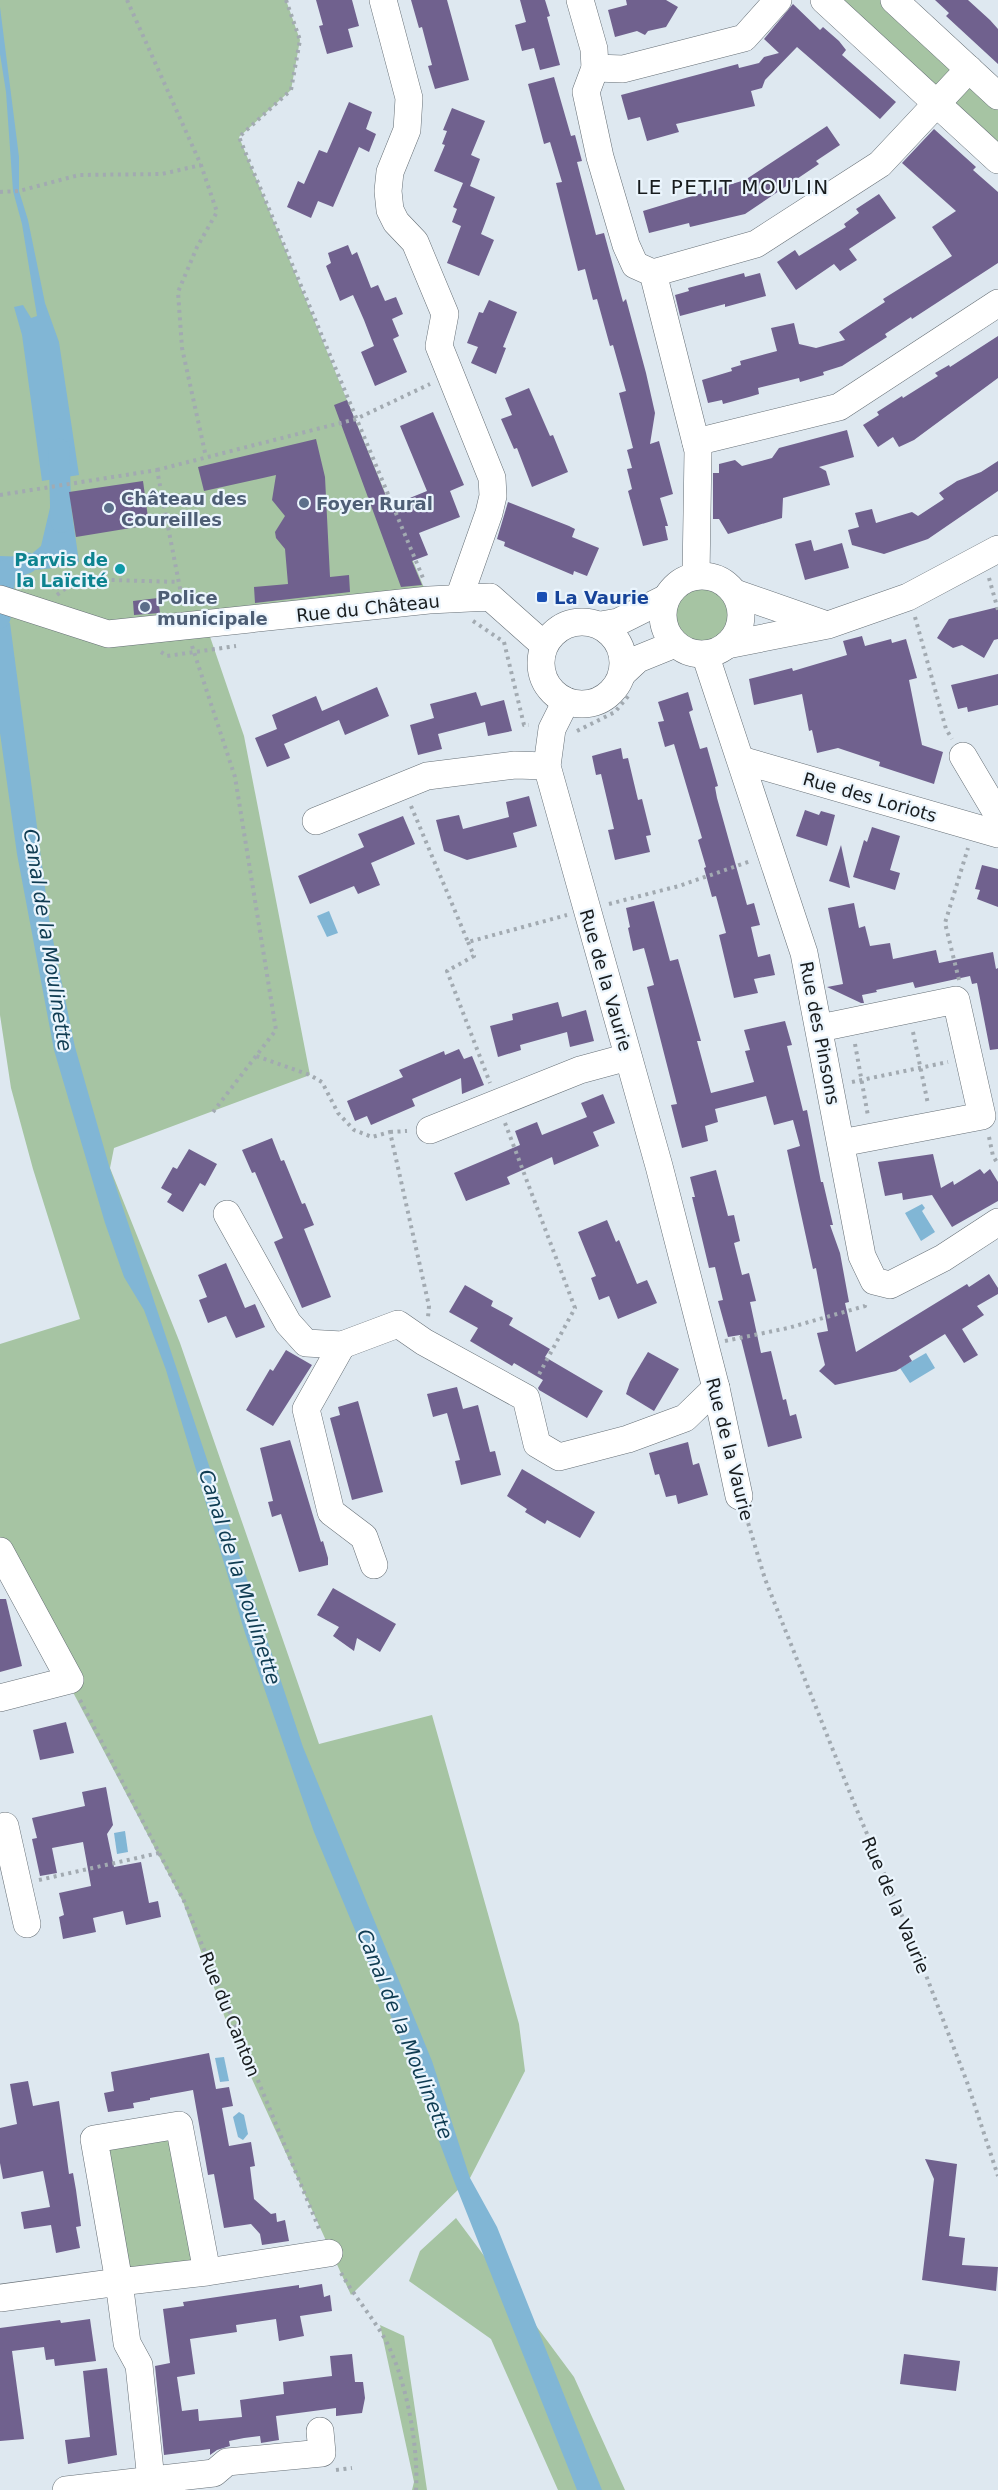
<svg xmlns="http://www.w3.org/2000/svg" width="998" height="2490" viewBox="0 0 998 2490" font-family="'DejaVu Sans',sans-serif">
<rect width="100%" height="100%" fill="#dee8f0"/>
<g fill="#a6c4a3">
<polygon points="0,0 286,0 300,40 291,90 239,137 429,600 206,625 244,736 310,1075 114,1148 110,1168 180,1343 319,1744 432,1715 519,2024 525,2071 470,2178 351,2295 229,2029 183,1902 0,1553 0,1344 80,1319 33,1169 11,1088 0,1015"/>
<polygon points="824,0 894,0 998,96 998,160"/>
<path d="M702,583c4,1 10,2 14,3 15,7 20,33 9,45 -7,9 -19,11 -30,13 -17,-11 -31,-27 -18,-48 6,-9 15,-12 25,-13z"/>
<polygon points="179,2125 207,2272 119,2282 94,2139"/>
<polygon points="456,2218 574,2377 625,2490 558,2490 491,2339 409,2281 420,2251"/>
<polygon points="380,2325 404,2336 427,2490 412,2490 414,2482"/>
</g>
<g fill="#81b6d5">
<polygon points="0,7 19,157 19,191 28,220 45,303 59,342 79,475 42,481 22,335 14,307 23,305 31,318 37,316 22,224 13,191 6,92 0,54"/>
<polygon points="69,492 79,562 54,568 15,572 14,578 0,574 0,556 28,557 41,546 53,495"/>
<polygon points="0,620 10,623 50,925 75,1047 110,1169 303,1747 432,2061 470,2178 497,2227 602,2490 577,2490 454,2181 403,2045 314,1832 245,1633 166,1370 144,1310 124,1277 105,1223 54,1050 17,854 0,733"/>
<polygon points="329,911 338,933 327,937 317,916"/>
<polygon points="922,1204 925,1208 922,1211 935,1232 921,1241 905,1213"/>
<polygon points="926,1353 935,1368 910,1383 900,1368"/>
<polygon points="125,1831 128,1852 117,1854 114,1833"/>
<polygon points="224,2057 229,2081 220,2082 215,2058"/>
<polygon points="239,2112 244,2115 248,2134 243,2140 238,2137 233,2117"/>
</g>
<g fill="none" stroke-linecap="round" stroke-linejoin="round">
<g stroke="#81b6d5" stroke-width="21">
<polyline points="59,449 61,522"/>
<polyline points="0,618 6,570 27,563"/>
</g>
</g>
<g fill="#70618e">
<polygon points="316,0 352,0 359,26 348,29 353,47 327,54 319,26 323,25"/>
<polygon points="411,0 447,0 469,80 435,89 428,66 432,65 422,27 419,28"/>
<polygon points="520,0 545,0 550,16 547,17 560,65 540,70 534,48 522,51 515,25 526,22"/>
<polygon points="626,0 666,0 678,7 666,27 648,31 645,35 637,31 615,37 608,10 627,5"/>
<polygon points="935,0 968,0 990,20 998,29 998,64 946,16 949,13"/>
<polygon points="793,4 820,30 823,27 839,41 846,50 842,55 896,102 880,119 797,47 765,80 762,88 751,91 755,106 676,124 679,132 647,141 640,117 628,120 621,95 738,64 739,68 759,63 764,57 779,53 764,39"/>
<polygon points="554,77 571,136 575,135 582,161 577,162 596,235 604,233 623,302 626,299 646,373 655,413 650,444 659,441 673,494 660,498 668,526 665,526 668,540 643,546 628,491 632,489 627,469 632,468 627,450 633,448 619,393 626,391 613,345 610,346 597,299 593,300 585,269 578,271 556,183 562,182 550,142 544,144 528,84"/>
<polygon points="349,102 372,112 366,129 376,134 369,152 359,147 333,207 318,201 311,218 287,207 298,181 304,184 319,150 327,153"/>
<polygon points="452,108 485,121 471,155 480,159 470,186 495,197 481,234 494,240 479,276 447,263 461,226 452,222 457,209 453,207 463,183 434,171 445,145 442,144 447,131 443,130"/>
<polygon points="827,126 840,145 816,161 819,164 745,214 690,227 689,223 649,233 643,211 745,180"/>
<polygon points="934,129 976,167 973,170 998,192 998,263 912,319 911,317 885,334 887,337 842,366 823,372 824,375 800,382 799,378 758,388 759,394 749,397 723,404 722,400 708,403 702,380 732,371 731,368 741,365 740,361 777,351 771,328 794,323 799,344 816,348 845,340 839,332 885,302 883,299 952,256 932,227 956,211 902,163"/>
<polygon points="879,194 896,218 849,249 857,260 840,271 834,264 796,290 777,262 795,250 799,256 846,227 844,224 859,213 856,209"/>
<polygon points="348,245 352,255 357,252 371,288 378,285 385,301 396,297 403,314 392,319 399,336 393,339 407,372 375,386 361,352 374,346 364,320 353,295 340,301 326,266 331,263 328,253"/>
<polygon points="744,273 745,277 760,273 766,296 725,307 725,304 680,316 675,295 689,291 688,288"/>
<polygon points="489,300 517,312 503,347 506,348 496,374 471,363 478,347 467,343 479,312 483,313"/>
<polygon points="998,336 998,378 914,440 899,447 893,437 878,447 863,425 879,415 877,412 902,396 903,398 938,376 935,373 949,365 950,367"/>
<polygon points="529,388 550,436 553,435 568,472 532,487 517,448 514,449 501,419 512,415 505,398"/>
<polygon points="347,400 390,506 427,491 400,426 433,412 464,485 450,491 460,517 419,533 428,555 412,561 422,585 401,587 334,405"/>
<polygon points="847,430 854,457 819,467 826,471 830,485 783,498 782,518 728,534 719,519 713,519 713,473 719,473 719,464 735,460 742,466 772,458 779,448"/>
<polygon points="316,439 325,477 330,577 349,575 350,592 255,603 254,587 288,584 285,549 276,538 275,532 285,516 272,500 276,475 204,491 198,467"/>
<polygon points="998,461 998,491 928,539 884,554 852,545 848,530 859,527 855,513 872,509 876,523 912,512 918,516 944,499 939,493 957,481 981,472"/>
<polygon points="143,481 149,525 76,537 69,492"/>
<polygon points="508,502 569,526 575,529 572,537 599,548 587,576 574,571 573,575 504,546 505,542 497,539"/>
<polygon points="811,540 814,551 842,543 849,568 805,580 795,544"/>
<polygon points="158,598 160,613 134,615 133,601"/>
<polygon points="998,607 998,639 994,640 984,658 962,645 953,648 937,638 949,619"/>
<polygon points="862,636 865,646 891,639 892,643 906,639 917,678 909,680 922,745 943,752 934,784 879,766 880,762 838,748 817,753 812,730 809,731 802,694 754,705 749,679 792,668 793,671 847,655 843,641"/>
<polygon points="998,674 998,705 968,712 967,707 958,709 951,685"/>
<polygon points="377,687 389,716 345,735 339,720 284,744 290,758 267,767 255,738 277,729 272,715 316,696 322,711"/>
<polygon points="476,692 481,706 504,700 512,731 488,736 485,722 438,734 442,749 418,755 410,725 434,718 430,704"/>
<polygon points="688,692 693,710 689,712 700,749 707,747 718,786 715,787 717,798 747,905 754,903 760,925 751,927 758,957 770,954 775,975 754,979 758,993 734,998 719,935 726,933 716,896 712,897 704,868 706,867 698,840 702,838 674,744 665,747 658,722 664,721 658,702"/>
<polygon points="621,748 623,759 628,758 638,800 642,799 651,835 646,836 650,852 615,860 608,830 614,829 601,774 596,775 592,756"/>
<polygon points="529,796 537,826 513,833 517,847 467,860 444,851 436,820 459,815 463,829 509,817 506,802"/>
<polygon points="805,810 819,815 821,811 835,815 827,846 796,836"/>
<polygon points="403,816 415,844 371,863 380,885 358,894 354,886 310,904 298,876 364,847 358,834"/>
<polygon points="872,827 900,836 890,870 900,873 895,890 853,877 864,840 867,842"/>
<polygon points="841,845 850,888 829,881"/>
<polygon points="982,865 998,869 998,907 977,899 980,890 975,889"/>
<polygon points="654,901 670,961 678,959 701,1041 697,1041 711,1093 754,1082 745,1051 750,1050 744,1030 785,1021 792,1045 787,1046 803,1111 807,1110 821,1182 823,1182 833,1225 830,1225 840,1253 849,1302 845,1303 856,1352 967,1284 969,1287 989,1274 998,1288 998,1294 977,1306 984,1315 962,1329 978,1355 964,1363 945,1334 909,1356 912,1361 896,1371 835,1385 819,1371 825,1365 817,1333 828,1331 816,1268 813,1269 787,1150 800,1146 793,1120 774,1125 766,1096 715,1109 718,1122 705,1126 708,1141 682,1148 671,1105 677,1104 647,987 654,985 644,948 633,951 628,928 630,927 626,908"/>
<polygon points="854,903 859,928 865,926 870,946 890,943 893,959 936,950 939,963 993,952 996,969 998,968 998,1049 990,1050 977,983 972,984 970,976 915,988 913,982 876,990 877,992 862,995 864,1003 861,1003 827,987 843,984 828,908"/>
<polygon points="558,1002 562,1017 586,1010 594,1041 570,1047 567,1032 520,1045 521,1050 498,1057 490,1026 513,1020 512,1014"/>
<polygon points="459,1049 464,1059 472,1056 484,1085 462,1094 461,1078 412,1099 415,1106 371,1125 367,1116 355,1121 347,1101 403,1077 399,1070 444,1051 445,1055"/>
<polygon points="603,1094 615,1123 593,1132 599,1146 554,1165 552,1157 507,1177 510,1184 466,1201 454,1173 520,1145 515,1131 537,1122 542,1135 587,1117 581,1103"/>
<polygon points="272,1138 281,1161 284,1160 302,1204 305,1203 314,1225 304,1229 331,1297 302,1308 274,1242 283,1238 255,1172 252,1173 242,1150"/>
<polygon points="189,1149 217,1164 205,1186 200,1183 183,1212 167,1202 172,1194 161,1188 173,1167 177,1169"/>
<polygon points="933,1154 941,1188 953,1181 954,1185 980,1169 984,1174 990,1169 998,1182 998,1201 952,1227 932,1195 903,1200 902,1193 885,1196 878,1162"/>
<polygon points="716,1170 728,1216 734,1215 740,1241 734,1243 742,1275 749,1273 756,1301 750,1302 761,1353 771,1351 783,1400 786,1399 790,1416 796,1414 802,1438 768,1447 740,1335 728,1337 718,1301 723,1300 715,1267 709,1268 692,1197 695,1197 690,1177"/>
<polygon points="607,1220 616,1242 619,1240 637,1284 647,1280 657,1303 618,1319 609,1296 599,1300 591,1278 596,1276 578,1232"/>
<polygon points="226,1263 245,1308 255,1304 265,1327 236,1338 226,1316 208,1323 199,1300 207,1297 198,1275"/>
<polygon points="465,1285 493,1301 491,1306 513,1318 509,1325 550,1349 545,1357 603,1391 587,1418 539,1390 538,1388 543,1380 514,1363 512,1366 470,1341 478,1328 449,1312"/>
<polygon points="286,1350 312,1365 273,1426 246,1410 270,1369 273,1371"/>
<polygon points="648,1352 679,1369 654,1411 626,1394 630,1382"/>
<polygon points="457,1387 463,1409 478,1405 490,1452 495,1451 501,1475 461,1485 455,1461 460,1460 447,1413 433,1417 427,1394"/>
<polygon points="358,1401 383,1492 352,1500 330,1418 340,1415 338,1407"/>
<polygon points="290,1440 321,1542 323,1541 328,1558 328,1565 299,1572 281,1514 272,1517 268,1502 273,1501 260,1448"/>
<polygon points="688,1442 693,1465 699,1463 708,1495 678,1504 676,1495 666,1497 659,1474 655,1475 649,1453"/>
<polygon points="522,1469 595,1512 580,1538 547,1520 545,1524 525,1512 527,1509 507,1496"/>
<polygon points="333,1588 396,1624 380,1652 357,1638 354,1651 333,1636 339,1627 317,1615"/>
<polygon points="0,1599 6,1599 22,1666 0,1672"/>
<polygon points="66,1722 74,1753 40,1760 33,1730"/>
<polygon points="106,1787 113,1825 107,1834 114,1867 141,1862 149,1903 158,1901 161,1917 126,1925 123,1911 93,1918 96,1932 63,1939 59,1917 64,1915 59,1893 91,1886 83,1842 52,1848 57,1873 40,1876 32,1839 37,1838 32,1818 85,1806 82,1792"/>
<polygon points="209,2053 216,2089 229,2087 233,2106 222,2108 229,2146 251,2142 255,2166 250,2167 254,2199 271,2214 276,2213 277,2222 285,2220 289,2241 262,2245 260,2234 251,2224 224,2228 214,2174 208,2175 193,2090 150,2098 150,2100 133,2103 134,2108 108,2112 104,2093 114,2091 111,2072"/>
<polygon points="28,2081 33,2106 59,2101 69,2174 73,2173 76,2190 81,2226 76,2227 80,2248 56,2253 51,2225 24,2229 21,2212 50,2207 43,2171 3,2179 0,2163 0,2128 17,2124 10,2084"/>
<polygon points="925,2159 957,2164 949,2236 965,2238 962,2265 998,2267 996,2291 922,2280 934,2179"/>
<polygon points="322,2284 324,2297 330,2295 332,2311 300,2316 304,2336 279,2341 276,2319 236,2325 237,2332 190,2339 195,2374 177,2377 182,2411 198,2409 199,2421 242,2417 240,2400 284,2394 283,2382 332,2376 330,2356 352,2354 355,2382 363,2382 365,2398 362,2413 336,2416 336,2408 276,2416 279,2440 261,2443 260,2436 244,2438 229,2441 230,2446 217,2450 210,2455 210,2449 164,2455 155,2366 170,2363 163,2309 184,2306 183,2302 299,2285 299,2288"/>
<polygon points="90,2319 96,2361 55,2366 54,2359 46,2360 44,2347 12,2351 24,2439 0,2441 0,2328 60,2320 61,2323"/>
<polygon points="904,2354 960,2361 956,2391 900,2384"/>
<polygon points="107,2368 117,2455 68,2464 65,2440 90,2437 83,2371"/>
</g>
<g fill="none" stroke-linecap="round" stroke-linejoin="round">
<g stroke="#666f76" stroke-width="28">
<g id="minor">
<polyline points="383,0 409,98 407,130 390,172 388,191 390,210 396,222 415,242 445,314 439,346 492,478 493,496 489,513 459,598"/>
<polyline points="580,0 594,49 595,68 586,92 600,157 626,245 635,265 653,273 698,451 696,576"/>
<polyline points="824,0 998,160"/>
<polyline points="894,0 998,96"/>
<polyline points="595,68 623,69 744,38 778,0"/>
<polyline points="653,273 756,244 880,164 969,69"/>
<polyline points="696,442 839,407 998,303"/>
<circle cx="702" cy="615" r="39"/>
<polyline points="735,593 824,624"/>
<polyline points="0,599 108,634 429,600 490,597 544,645"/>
<circle cx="582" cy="663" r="41"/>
<polyline points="601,625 618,622 666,598"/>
<polyline points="727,645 828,625 908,597 998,549"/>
<polyline points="705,654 804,953 862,1256 874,1281 890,1285 943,1258 998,1222"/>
<polyline points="623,673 638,659 675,644"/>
<polyline points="566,701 552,729 547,766 659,1166 716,1388 739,1496"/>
<polyline points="963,756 998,815"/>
<polyline points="741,760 998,834"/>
<polyline points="316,821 427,776 515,765 547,766"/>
<polyline points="820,1028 956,1000 982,1116 841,1143"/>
<polyline points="430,1130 580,1070 628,1057"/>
<polyline points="227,1214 288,1323 306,1343 342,1345 398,1324 424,1342 526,1398 537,1444 559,1457 628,1439 685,1418 716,1388"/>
<polyline points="342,1345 306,1409 331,1512 364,1537 374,1565"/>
<polyline points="0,1551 70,1680 0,1698"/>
<polyline points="0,1828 5,1826 27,1924"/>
<polyline points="207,2272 179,2125 94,2139 119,2282 207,2272 329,2253"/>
<polyline points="0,2298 119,2282 127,2343 139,2365 152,2490"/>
<polyline points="66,2490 214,2473 227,2462 322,2453 320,2431"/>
</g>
</g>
<g stroke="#a2aab1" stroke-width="4" stroke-dasharray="3 4.5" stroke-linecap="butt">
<polyline points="127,0 201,165 217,212 197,247 178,292 182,348 206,457"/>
<polyline points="286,0 300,40 291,90 239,137 423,578"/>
<polyline points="0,192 19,191 79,175 162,174 201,165"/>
<polyline points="157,470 356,419 430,384"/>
<polyline points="0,495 157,470 183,604"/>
<polyline points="989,578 998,610"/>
<polyline points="57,595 78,579 179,582"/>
<polyline points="915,617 946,729 952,739"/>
<polyline points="473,621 504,642 524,725 529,725"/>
<polyline points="192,646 235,777 276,1030 256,1056 310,1075 322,1082 338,1113 354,1130 372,1137 390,1132 429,1306 428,1317"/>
<polyline points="161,652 167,656 236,646"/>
<polyline points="577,731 615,712 629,695"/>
<polyline points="411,806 468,942 567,915"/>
<polyline points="609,904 679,886 751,861"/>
<polyline points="468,942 474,956 447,971 490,1083"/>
<polyline points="959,980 945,923 968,848"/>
<polyline points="913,1032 928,1104"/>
<polyline points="855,1044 868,1116"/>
<polyline points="852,1082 948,1062"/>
<polyline points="213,1112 256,1056"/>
<polyline points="505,1123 575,1308 537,1378"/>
<polyline points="390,1132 407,1131"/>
<polyline points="989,1137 993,1156 998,1164"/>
<polyline points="725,1341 788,1328 865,1306 866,1302"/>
<polyline points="746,1516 765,1579 856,1808 914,1944 967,2082 998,2176"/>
<polyline points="80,1700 184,1901 320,2231"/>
<polyline points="39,1880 159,1853"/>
<path d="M341,2273c12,21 28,40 41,61 23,37 37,112 34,156"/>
<polyline points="336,2470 352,2468"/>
</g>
<use href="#minor" stroke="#fff" stroke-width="27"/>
</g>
<g fill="#5c6f8a" stroke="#ebf5fd" stroke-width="2">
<circle cx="304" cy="503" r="6"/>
<circle cx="109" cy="508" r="6"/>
<circle cx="145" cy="607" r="6"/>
</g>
<circle fill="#0f9aa8" stroke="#ebf5fd" stroke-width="2" cx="120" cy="569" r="6"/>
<rect fill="#1a4fb4" stroke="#ebf5fd" stroke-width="2" x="536" y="591" width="12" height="12" rx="3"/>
<g text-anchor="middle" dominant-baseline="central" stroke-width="4.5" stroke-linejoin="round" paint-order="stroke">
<g font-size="18" font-weight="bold" fill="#4e5e75" stroke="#ebf5fd" text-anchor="start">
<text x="121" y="498">Château des<tspan x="121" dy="21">Coureilles</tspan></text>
<text x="316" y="503">Foyer Rural</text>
<text x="157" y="597">Police<tspan x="157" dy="21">municipale</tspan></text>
</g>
<g font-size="18" font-weight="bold" fill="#0d838f" stroke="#ebf5fd" text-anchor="end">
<text x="108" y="559">Parvis de<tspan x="108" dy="21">la Laïcité</tspan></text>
</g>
<g font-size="18" font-weight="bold" fill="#164399" stroke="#ebf5fd" text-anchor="start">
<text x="554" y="597">La Vaurie</text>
</g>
<g font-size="18" fill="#181c1e" stroke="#ebf5fd">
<text transform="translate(368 608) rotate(-6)">Rue du Château</text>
<text transform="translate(870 797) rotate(16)">Rue des Loriots</text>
<text transform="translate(606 980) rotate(74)">Rue de la Vaurie</text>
<text transform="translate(820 1033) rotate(79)">Rue des Pinsons</text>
<text transform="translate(730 1449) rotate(76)">Rue de la Vaurie</text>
<text transform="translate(896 1905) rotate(67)">Rue de la Vaurie</text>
<text transform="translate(230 2014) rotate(68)">Rue du Canton</text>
</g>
<g font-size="20" letter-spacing="1.5" fill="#181c1e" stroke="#ebf5fd">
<text x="733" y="187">LE PETIT MOULIN</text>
</g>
<g font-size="20" font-style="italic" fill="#0f3c52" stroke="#ebf5fd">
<text transform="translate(48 940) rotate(81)">Canal de la Moulinette</text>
<text transform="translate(240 1577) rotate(72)">Canal de la Moulinette</text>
<text transform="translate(405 2034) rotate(68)">Canal de la Moulinette</text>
</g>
</g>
</svg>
